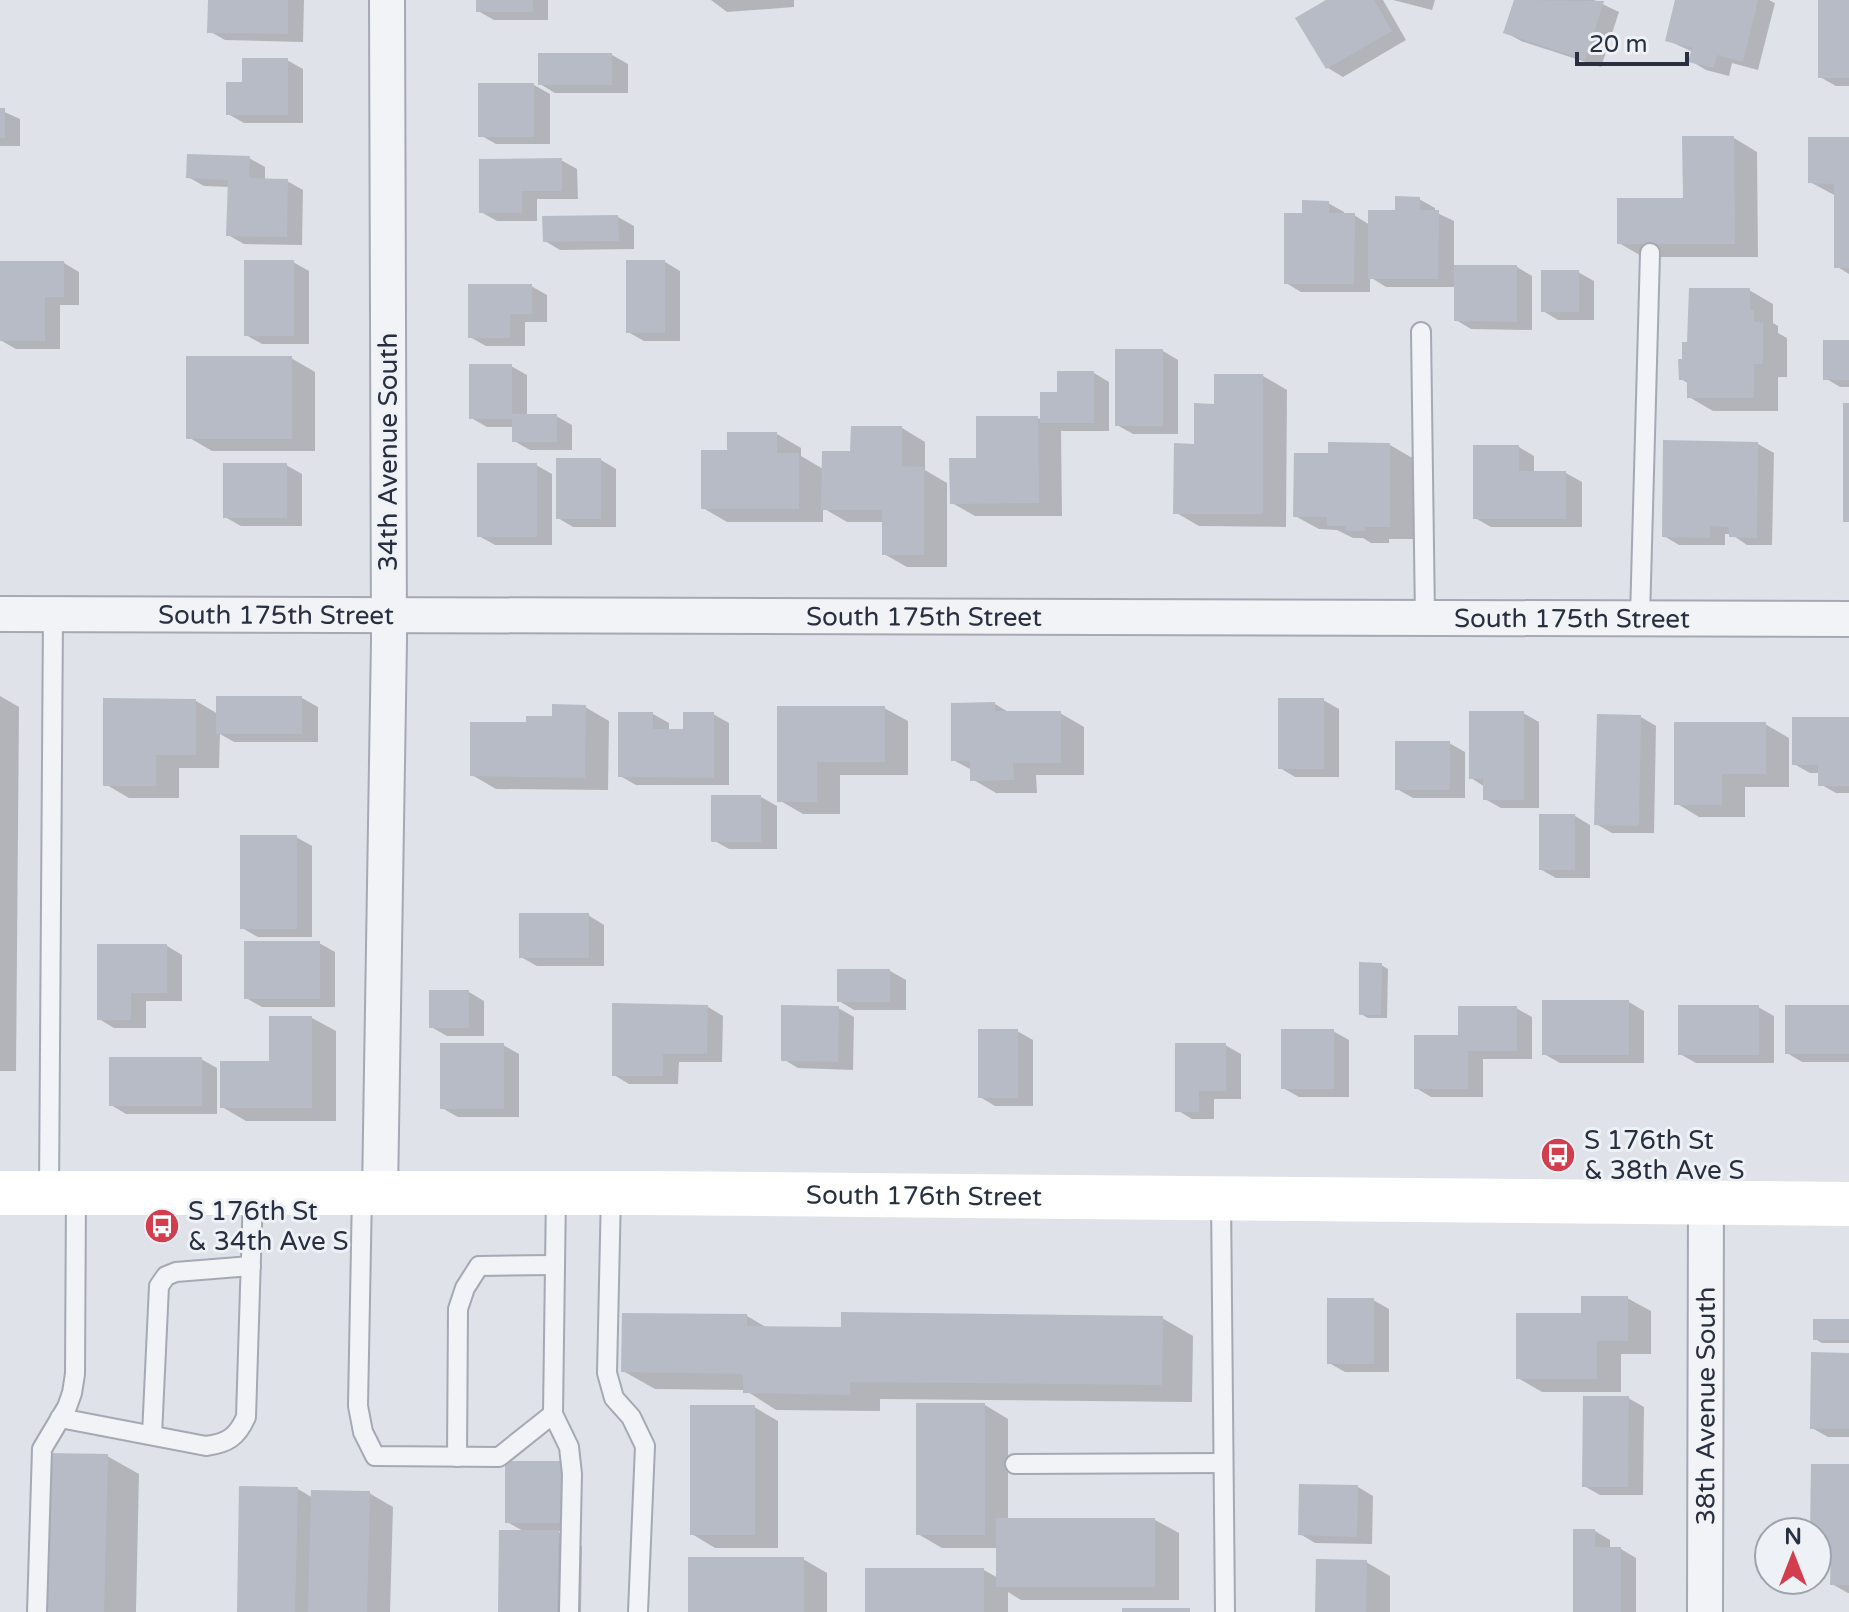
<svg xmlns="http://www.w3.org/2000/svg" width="1849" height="1612" viewBox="0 0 1849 1612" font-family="'Varela Round',sans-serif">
<rect width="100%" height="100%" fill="#dfe2e9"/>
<g fill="#0003">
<polygon points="210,0 304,0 303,42 225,40 209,31"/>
<polygon points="478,0 548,0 548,20 494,20 478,11"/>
<polygon points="711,0 794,0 794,7 727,12"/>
<polygon points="1330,0 1383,0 1406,40 1343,77 1328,68"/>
<polygon points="1393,0 1435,0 1432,10"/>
<polygon points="1516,0 1594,0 1619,12 1601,67 1521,41 1505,32"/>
<polygon points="1677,0 1769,0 1775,3 1758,70 1732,63 1729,76 1706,70 1691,61 1693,52 1667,40"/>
<polygon points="1820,0 1849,0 1849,86 1836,86 1820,77"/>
<polygon points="612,55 628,64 628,93 555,93 540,84"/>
<polygon points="287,60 303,69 303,123 244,123 228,114 244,84"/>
<polygon points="534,85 550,94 550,144 496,144 480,135"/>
<polygon points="0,110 20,119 20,146 0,146"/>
<polygon points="1734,138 1757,152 1758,257 1643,257 1619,243 1685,200"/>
<polygon points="1849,139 1849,274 1836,266 1836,196 1810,182"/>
<polygon points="249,158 265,167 265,180 287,181 303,190 302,245 244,244 228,235 230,187 204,186 188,177"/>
<polygon points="561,160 577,169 578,199 537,199 537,221 497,221 481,212"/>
<polygon points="1419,199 1435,208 1435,212 1454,221 1454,267 1517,267 1532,276 1532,330 1471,329 1456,320 1456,287 1386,287 1370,277 1370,292 1301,292 1286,283 1304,215 1328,203 1344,212 1344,215 1354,215 1370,225"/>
<polygon points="618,217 634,226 634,249 560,250 545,241"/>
<polygon points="293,262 309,271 309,344 262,344 246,335"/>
<polygon points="665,262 680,271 680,341 644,341 628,332"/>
<polygon points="64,263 79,272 79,305 60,305 60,349 16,349 0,340"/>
<polygon points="1578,272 1594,281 1594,320 1558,320 1543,311"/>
<polygon points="531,286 547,295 547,322 525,322 525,346 486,346 470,337"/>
<polygon points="1749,290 1773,304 1773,323 1778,326 1778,333 1787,338 1787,377 1778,377 1778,411 1713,411 1689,397 1689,384 1681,379 1684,361"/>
<polygon points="1849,342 1849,387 1840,387 1825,378"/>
<polygon points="1163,351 1178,360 1178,434 1133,434 1117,425"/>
<polygon points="291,358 315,372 315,451 212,451 188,437"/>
<polygon points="511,366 527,375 527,416 556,416 572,425 572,450 530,450 514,441 514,427 487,427 471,418"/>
<polygon points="1094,373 1109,382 1109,431 1061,431 1062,516 975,516 952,503 978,460 1038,418 1042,420 1059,394"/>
<polygon points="1263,376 1287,390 1286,527 1199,526 1175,512 1196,446 1216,406"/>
<polygon points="902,428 925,442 925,470 947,483 947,567 907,567 884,554 884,522 847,522 823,508 823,522 727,522 703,508 729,452 777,434 801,448 801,456 823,469"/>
<polygon points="1758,444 1774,453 1772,545 1747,545 1731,534 1725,534 1725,545 1679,545 1664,536"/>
<polygon points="1390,445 1414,459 1413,539 1389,539 1389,543 1371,543 1363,538 1353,538 1337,530 1319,529 1295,516 1330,455"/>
<polygon points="1519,447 1534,456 1534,473 1566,473 1582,482 1582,527 1491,527 1475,518"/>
<polygon points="601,460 616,469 616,527 573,527 558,518"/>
<polygon points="286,465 302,474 302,526 241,526 225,517"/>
<polygon points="536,465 552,474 552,545 495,545 479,536"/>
<polygon points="0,696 19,707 16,1071 0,1071"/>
<polygon points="302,698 318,707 318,742 234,742 220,734 219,768 179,768 179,798 129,798 105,784 196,701 218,714"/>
<polygon points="1323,700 1339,709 1339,777 1295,777 1280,768"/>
<polygon points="995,704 1010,713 1060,713 1084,727 1084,775 1036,775 1037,793 996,793 972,779 972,770 953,760"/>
<polygon points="585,707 609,721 608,790 496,789 472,775 528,724"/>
<polygon points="779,708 884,708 908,721 908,775 840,775 840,814 803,814 779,800"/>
<polygon points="1523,713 1539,722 1539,808 1501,808 1485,799 1485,787 1471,778"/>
<polygon points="653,714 669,723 669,731 685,731 713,714 729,723 729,785 636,785 620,776"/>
<polygon points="1641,717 1656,726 1654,833 1612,833 1596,824"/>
<polygon points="1849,719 1849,793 1836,793 1820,784 1820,773 1810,773 1794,764"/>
<polygon points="1765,724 1789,738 1789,787 1745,787 1745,817 1699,817 1676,803"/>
<polygon points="1449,743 1465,752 1465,798 1413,798 1397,789"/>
<polygon points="761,797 777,806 777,849 729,849 713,840"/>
<polygon points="1575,816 1590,825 1590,878 1556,878 1540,869"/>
<polygon points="296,837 312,846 312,937 258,937 242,928"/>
<polygon points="588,915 604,925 604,966 537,966 521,957"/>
<polygon points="319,943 335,952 335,1007 262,1007 246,998"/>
<polygon points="167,946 182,955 182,1001 146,1001 146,1028 114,1028 99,1019"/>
<polygon points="1381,965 1388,969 1387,1018 1368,1018 1361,1014"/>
<polygon points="890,971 906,980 906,1010 854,1010 839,1001"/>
<polygon points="469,992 484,1001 484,1036 447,1036 431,1027"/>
<polygon points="1629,1002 1644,1011 1644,1063 1560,1063 1544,1054"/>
<polygon points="708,1007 723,1016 722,1062 679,1062 678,1084 629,1084 614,1075"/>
<polygon points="1758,1007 1774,1016 1774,1063 1696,1063 1680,1054"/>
<polygon points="1849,1007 1849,1062 1802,1062 1787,1053"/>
<polygon points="838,1008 854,1017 853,1070 798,1068 783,1059"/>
<polygon points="1516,1008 1532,1017 1532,1059 1483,1059 1483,1097 1431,1097 1416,1088 1460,1037"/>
<polygon points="312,1018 336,1031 336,1121 246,1121 222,1107 271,1062"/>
<polygon points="1017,1031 1033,1040 1033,1106 995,1106 980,1097"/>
<polygon points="1333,1031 1349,1040 1349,1097 1299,1097 1283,1088"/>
<polygon points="503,1045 519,1054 519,1117 458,1117 442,1108"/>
<polygon points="1225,1045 1241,1054 1241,1099 1214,1099 1214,1119 1192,1119 1177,1110"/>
<polygon points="201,1059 217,1068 217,1114 126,1114 111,1105"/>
<polygon points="1627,1298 1651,1311 1651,1354 1621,1354 1621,1392 1542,1392 1518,1378"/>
<polygon points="1373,1300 1389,1309 1389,1372 1345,1372 1329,1363"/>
<polygon points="747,1316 769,1329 843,1330 1162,1318 1193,1336 1192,1402 880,1399 880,1411 776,1410 745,1390 655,1389 623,1371"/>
<polygon points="1849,1321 1849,1343 1822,1343 1815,1339"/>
<polygon points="1849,1355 1849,1437 1828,1437 1812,1428"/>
<polygon points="1628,1398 1644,1407 1643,1495 1600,1495 1584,1486"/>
<polygon points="985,1405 1008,1419 1008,1520 1155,1520 1179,1533 1179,1600 1021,1600 1008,1592 1008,1612 867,1612 984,1570 998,1578 998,1548 942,1548 918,1534"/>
<polygon points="754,1407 778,1421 778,1548 715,1548 692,1534"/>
<polygon points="107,1456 139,1474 136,1612 46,1612"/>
<polygon points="561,1463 576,1472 576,1531 556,1531 582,1546 581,1612 500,1612 525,1532 507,1522"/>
<polygon points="1849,1466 1849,1593 1848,1593 1832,1584 1833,1556 1817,1550 1817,1532 1812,1532"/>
<polygon points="1358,1487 1373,1496 1372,1544 1315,1543 1300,1534"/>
<polygon points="298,1489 313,1498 369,1493 393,1507 390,1612 239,1612"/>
<polygon points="1595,1531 1610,1540 1610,1549 1621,1549 1636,1558 1636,1612 1575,1612"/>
<polygon points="803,1559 827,1573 827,1612 690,1612"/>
<polygon points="1366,1562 1390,1576 1390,1612 1317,1612"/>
</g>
<g fill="#b6bbc6">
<polygon points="208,0 288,0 288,34 207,33"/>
<rect x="476" y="0" width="57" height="12"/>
<polygon points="1326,0 1374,0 1392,31 1326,69 1295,18"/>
<polygon points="1514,0 1604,1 1585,60 1503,33"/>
<polygon points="1675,0 1758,0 1743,62 1717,55 1714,68 1688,62 1692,48 1665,41"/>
<rect x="1818" y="0" width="31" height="78"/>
<rect x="538" y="53" width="74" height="32"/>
<polygon points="242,58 288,58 288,115 226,115 226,82 242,82"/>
<rect x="478" y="83" width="56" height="54"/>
<rect x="0" y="108" width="5" height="30"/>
<polygon points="1682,136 1734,136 1735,244 1617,244 1617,198 1683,198"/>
<polygon points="1808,137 1849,137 1849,268 1834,268 1834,184 1808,183"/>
<polygon points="187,154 250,156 249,178 288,179 287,237 226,236 228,180 186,178"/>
<polygon points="562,158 562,191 522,191 522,213 479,213 479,159"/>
<polygon points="1395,196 1420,197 1420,210 1439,210 1438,279 1368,279 1368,210 1395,210"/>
<polygon points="1302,200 1329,201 1329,213 1355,213 1354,284 1284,284 1284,213 1302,213"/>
<polygon points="618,215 619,241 543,242 542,216"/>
<rect x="244" y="260" width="50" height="76"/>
<rect x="626" y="260" width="39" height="73"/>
<polygon points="0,261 64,261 64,297 45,297 45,341 0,341"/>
<polygon points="1454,265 1517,265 1517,322 1454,321"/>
<rect x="1541" y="270" width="38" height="42"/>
<polygon points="468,284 532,284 532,314 510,314 510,338 468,338"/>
<polygon points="1689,288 1750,288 1750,310 1754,310 1754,322 1763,322 1763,364 1754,364 1754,398 1687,398 1687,380 1679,380 1678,359 1682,359 1682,342 1687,342"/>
<rect x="1823" y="340" width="26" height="40"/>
<rect x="1115" y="349" width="48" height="77"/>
<rect x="186" y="356" width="106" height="83"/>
<polygon points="469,364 512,364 512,414 557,414 557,442 512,442 512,419 469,419"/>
<polygon points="1057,371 1094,371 1094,423 1040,423 1040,392 1057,392"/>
<polygon points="1214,374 1263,374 1263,514 1173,514 1174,443 1194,444 1194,403 1214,404"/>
<rect x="1843" y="403" width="6" height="119"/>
<polygon points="976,416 1038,416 1039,503 950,504 949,458 976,458"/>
<polygon points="851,426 902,426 902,466 924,467 924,555 882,555 882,510 821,510 822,451 850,451"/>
<polygon points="727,432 777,432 777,453 799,453 799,509 701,509 701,450 727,450"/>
<polygon points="1663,440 1758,442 1757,538 1729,537 1729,527 1710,526 1710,538 1662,537"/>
<polygon points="1328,442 1390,443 1390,527 1365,527 1365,531 1346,531 1346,526 1327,526 1327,517 1293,517 1294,453 1328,453"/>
<polygon points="1473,445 1519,445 1519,471 1566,471 1566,519 1473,519"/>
<rect x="556" y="458" width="45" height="61"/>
<rect x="223" y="463" width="64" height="55"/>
<rect x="477" y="463" width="60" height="74"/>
<rect x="216" y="696" width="86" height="38"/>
<polygon points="103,698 196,699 196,755 156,755 156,786 103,786"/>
<rect x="1278" y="698" width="46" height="71"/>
<polygon points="995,702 995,711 1061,711 1061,763 1013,763 1014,780 970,781 970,761 951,761 951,703"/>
<polygon points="552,704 586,705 585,778 470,776 470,722 526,722 526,716 552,716"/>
<polygon points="777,706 885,706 885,762 817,762 817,802 777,802"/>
<polygon points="1469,711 1524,711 1524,800 1483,800 1483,779 1469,779"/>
<polygon points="618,712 653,712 653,729 683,729 683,712 714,712 714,778 618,777"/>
<polygon points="1597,714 1641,715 1639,826 1594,825"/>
<polygon points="1792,717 1849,717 1849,786 1818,786 1818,765 1792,765"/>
<polygon points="1674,722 1766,722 1766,774 1722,774 1722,805 1674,805"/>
<rect x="1395" y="741" width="55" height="49"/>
<rect x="711" y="795" width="50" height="47"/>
<rect x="1539" y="814" width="36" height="56"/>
<rect x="240" y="835" width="57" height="94"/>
<rect x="519" y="913" width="70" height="45"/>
<rect x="244" y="941" width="76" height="58"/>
<polygon points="97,944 167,944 167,993 131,993 131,1020 97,1020"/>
<polygon points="1359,962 1382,963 1381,1015 1359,1015"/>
<rect x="837" y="969" width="53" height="33"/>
<rect x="429" y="990" width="40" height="38"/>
<rect x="1542" y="1000" width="87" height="55"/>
<polygon points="612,1003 708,1005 707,1054 663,1054 663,1076 612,1076"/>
<polygon points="781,1005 839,1006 838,1062 781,1061"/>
<rect x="1678" y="1005" width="81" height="50"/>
<rect x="1785" y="1005" width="64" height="49"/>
<polygon points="1458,1006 1517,1006 1517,1051 1468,1051 1468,1089 1414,1089 1414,1035 1458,1035"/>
<polygon points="269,1016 312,1016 312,1108 220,1108 220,1061 269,1061"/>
<rect x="978" y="1029" width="40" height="69"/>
<rect x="1281" y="1029" width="53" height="60"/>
<rect x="440" y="1043" width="64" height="66"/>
<polygon points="1175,1043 1226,1043 1226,1091 1199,1091 1199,1112 1175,1112"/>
<rect x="109" y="1057" width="93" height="49"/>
<polygon points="1581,1296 1628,1296 1628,1341 1597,1341 1597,1379 1516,1379 1516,1313 1581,1313"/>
<rect x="1327" y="1298" width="47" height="66"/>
<polygon points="841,1312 1163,1316 1162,1385 850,1382 850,1395 743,1393 743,1374 621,1372 622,1313 747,1314 747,1326 841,1327"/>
<rect x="1813" y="1319" width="36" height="21"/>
<polygon points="1811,1352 1849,1353 1849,1429 1810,1429"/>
<polygon points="1583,1396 1629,1396 1628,1487 1582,1487"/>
<rect x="916" y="1403" width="69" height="132"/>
<rect x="690" y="1405" width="65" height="130"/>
<polygon points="47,1453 108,1454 104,1612 44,1612"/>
<rect x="505" y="1461" width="56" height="62"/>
<polygon points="1811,1464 1849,1464 1849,1585 1830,1585 1831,1548 1817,1548 1817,1532 1810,1532"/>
<polygon points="1299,1484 1358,1485 1357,1537 1298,1535"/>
<polygon points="239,1486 298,1487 295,1612 237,1612"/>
<polygon points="311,1490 370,1491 367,1612 308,1612"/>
<rect x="996" y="1518" width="159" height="69"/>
<polygon points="1573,1529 1595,1529 1595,1547 1621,1547 1621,1612 1573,1612"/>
<polygon points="499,1530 559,1530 557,1612 498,1612"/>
<rect x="688" y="1557" width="116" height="55"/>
<polygon points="1316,1559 1367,1560 1366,1612 1315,1612"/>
<rect x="865" y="1568" width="119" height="44"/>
<rect x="1122" y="1608" width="68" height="4"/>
</g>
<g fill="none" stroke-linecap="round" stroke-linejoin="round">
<g stroke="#a4a9b3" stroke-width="22">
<g id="lane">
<polyline points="1421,332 1425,618"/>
<polyline points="1640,618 1650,253"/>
<polyline points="49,1193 53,615"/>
<polyline points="362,1193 358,1406 363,1432 375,1456 499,1457 553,1414"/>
<polyline points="556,1193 553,1414 569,1447 572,1474 569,1612"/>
<polyline points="611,1193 607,1373 614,1398 631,1417 645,1446 638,1612"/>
<polyline points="1221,1199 1225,1612"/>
<path d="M60,1418l146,28c22,-3 31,-9 40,-29l7,-224"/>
<polyline points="152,1435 159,1286 166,1276 176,1272 251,1266"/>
<polyline points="457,1457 458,1309 465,1288 479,1266 555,1265"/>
<polyline points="1015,1464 1223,1463"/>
<polyline points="37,1612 42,1449 67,1407 72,1393 75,1374 76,1193"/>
</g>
</g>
<g stroke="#a4a9b3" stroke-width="38">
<g id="street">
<path id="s1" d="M0,614l1849,5"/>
<polyline points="380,1193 389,640 387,0"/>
<path id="s2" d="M1705,1612l1,-411"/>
</g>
</g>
<use href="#lane" stroke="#f2f3f7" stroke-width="18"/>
<use href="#street" stroke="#f2f3f7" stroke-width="34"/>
<path stroke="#fff" stroke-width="44" id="s3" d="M0,1193h644l1205,11"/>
</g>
<defs>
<g id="bus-disc" transform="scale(1.8)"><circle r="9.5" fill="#d33e4e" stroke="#eef1f6"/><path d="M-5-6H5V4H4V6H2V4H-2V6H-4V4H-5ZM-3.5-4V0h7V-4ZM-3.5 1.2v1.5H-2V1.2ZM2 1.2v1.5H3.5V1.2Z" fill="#fff"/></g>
</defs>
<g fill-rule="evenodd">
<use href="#bus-disc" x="1558" y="1155"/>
<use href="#bus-disc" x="162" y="1226"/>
</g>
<g text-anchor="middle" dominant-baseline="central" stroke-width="6" stroke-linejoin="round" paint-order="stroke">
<g font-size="26" fill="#272f40" stroke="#eef1f6">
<text transform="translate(388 452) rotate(-90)">34th Avenue South</text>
<text stroke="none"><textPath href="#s1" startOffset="276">South 175th Street</textPath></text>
<text stroke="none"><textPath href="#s1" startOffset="924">South 175th Street</textPath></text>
<text stroke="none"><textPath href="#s1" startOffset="1572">South 175th Street</textPath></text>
<text stroke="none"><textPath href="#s3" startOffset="924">South 176th Street</textPath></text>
<text stroke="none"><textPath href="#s2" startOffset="206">38th Avenue South</textPath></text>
</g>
<g font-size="26" fill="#272f40" stroke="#eef1f6" text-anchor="start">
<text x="1584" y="1140">S 176th St<tspan x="1584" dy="30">&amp; 38th Ave S</tspan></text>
<text x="188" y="1211">S 176th St<tspan x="188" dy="30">&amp; 34th Ave S</tspan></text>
</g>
</g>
<g transform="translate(1793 1556)"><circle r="38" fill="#eef1f6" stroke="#9ea3ad" stroke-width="2"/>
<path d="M0-6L14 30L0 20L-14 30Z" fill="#d33e4e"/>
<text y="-12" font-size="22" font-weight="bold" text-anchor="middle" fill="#272f40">N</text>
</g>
<path d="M1577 52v12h110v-12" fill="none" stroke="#272f40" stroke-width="4"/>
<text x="1589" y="52" font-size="24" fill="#272f40" stroke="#eef1f6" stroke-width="6" paint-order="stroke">20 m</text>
</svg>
